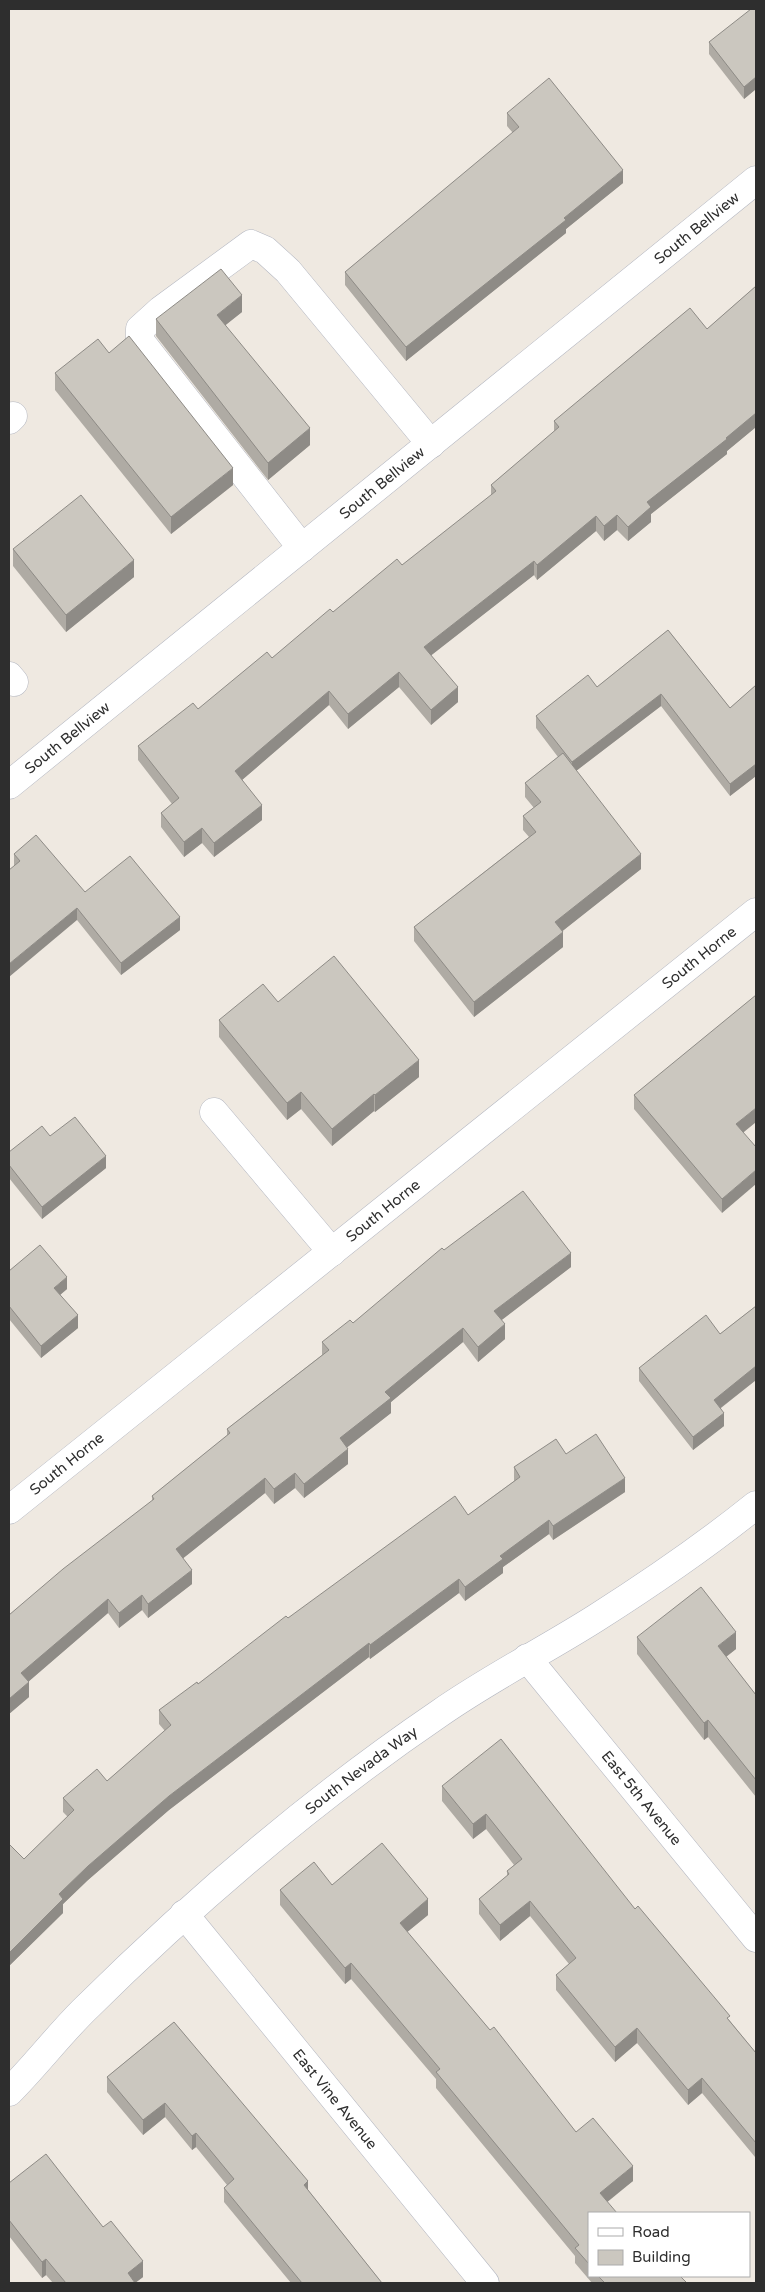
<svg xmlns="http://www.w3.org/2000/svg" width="765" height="2292" viewBox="0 0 765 2292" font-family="'Varela Round',sans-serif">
<rect width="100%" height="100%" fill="#efe9e1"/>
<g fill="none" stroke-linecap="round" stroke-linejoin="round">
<g stroke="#b4b7c1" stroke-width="29">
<g id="minor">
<polyline points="9,420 13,416"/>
<polyline points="302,548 140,341 140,329 161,310 251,244 265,250 288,271 431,444"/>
<polyline points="9,676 14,682"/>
<path id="s1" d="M9,785l747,-605"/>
<polyline points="214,1112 332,1252"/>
<path id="s2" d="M9,1510l747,-598"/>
<path id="s3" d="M527,1658l229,280"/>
<path id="s4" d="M184,1914l301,369"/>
<path id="s5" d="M9,2092c26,-26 48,-55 74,-81 110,-109 229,-211 357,-298 50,-35 104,-62 156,-95 55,-35 109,-72 160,-113"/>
</g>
</g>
<use href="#minor" stroke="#fff" stroke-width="28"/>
</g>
<g fill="#afaba4">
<polygon points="756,9 756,89 744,99 709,54 709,42"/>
<polygon points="507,113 623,183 566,229 566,233 406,361 345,285 345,272 513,133 507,126"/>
<polygon points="756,286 756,427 727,451 727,454 651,514 651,522 628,541 617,530 604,541 596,531 537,580 534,575 431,655 458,702 431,725 399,687 348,729 329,705 242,780 262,820 214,857 202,843 184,857 161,827 161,813 172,804 138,760 138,746 198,709 272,658 333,612 402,565 491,496 491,485 554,432 554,421 707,329"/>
<polygon points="242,312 225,325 310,445 268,480 156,336 156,319"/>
<polygon points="55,373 233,485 171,534 55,390"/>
<polygon points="13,549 134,577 66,632 13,566"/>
<polygon points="668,630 730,708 756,685 756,776 730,796 661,706 576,771 641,869 562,931 563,947 474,1017 414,941 414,927 529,837 523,830 523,816 534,808 525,797 525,783 558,757 536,728 536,716 597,687"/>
<polygon points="14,854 85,892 180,930 121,975 77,920 14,866"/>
<polygon points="278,1002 419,1077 375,1112 374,1111 332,1146 301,1109 287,1120 219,1037 219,1020"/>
<polygon points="634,1095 756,1122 744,1132 722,1213 634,1109"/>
<polygon points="50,1136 106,1168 42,1219 9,1178 9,1152"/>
<polygon points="444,1250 571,1267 501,1320 505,1339 478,1362 463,1342 391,1402 391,1413 347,1447 348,1464 304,1498 295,1488 274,1504 265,1493 183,1558 192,1584 148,1618 142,1610 119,1628 108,1613 28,1682 29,1697 9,1714 9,1615 152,1501 152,1496 227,1436 227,1429 322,1355 322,1342 353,1323"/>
<polygon points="9,1271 67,1289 60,1295 78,1328 41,1358 9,1319"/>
<polygon points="756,1306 756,1380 721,1408 724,1426 693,1450 639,1381 639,1368 720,1334"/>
<polygon points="566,1454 625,1492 553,1540 549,1534 503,1567 503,1573 465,1601 459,1593 370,1659 369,1657 169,1810 88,1880 63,1904 63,1913 9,1966 9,1847 24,1859 68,1817 63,1812 63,1798 107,1781 165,1731 159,1724 159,1710 198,1684 288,1618 468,1515 514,1481 514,1467"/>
<polygon points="637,1637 736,1649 726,1657 756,1695 756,1797 708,1737 704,1740 637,1654"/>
<polygon points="442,1786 635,1909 730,2021 756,2053 756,2164 755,2162 755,2157 702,2093 688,2105 637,2043 615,2062 556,1990 556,1975 569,1964 530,1916 500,1941 479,1914 479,1899 507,1876 507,1871 514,1865 486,1829 473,1839 442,1801"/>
<polygon points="332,1885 428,1915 407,1932 576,2132 633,2181 589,2213 589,2276 680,2276 687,2283 592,2283 575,2263 575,2256 436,2088 436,2079 351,1979 345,1984 280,1905 280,1890"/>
<polygon points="174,2022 308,2190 382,2283 291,2283 224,2202 224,2188 227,2185 196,2147 192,2150 165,2117 143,2135 107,2092 107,2077"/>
<polygon points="9,2183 103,2227 143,2277 135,2283 53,2283 46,2275 42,2278 9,2236"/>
</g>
<g fill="#8e8b86">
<polygon points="756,77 756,89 744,99 744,87"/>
<polygon points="623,170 623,183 566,229 566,233 406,361 406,347"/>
<polygon points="242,295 242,312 217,332 217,315"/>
<polygon points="756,413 756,427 727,451 727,454 651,514 651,522 628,541 628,527 647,502"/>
<polygon points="310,428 310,445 268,480 268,463"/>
<polygon points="233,468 233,485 171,534 171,517"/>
<polygon points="617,515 617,530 604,541 604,526"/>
<polygon points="596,516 596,531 537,580 537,565"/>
<polygon points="134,560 134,577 66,632 66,615"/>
<polygon points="534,561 534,575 424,661 424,647"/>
<polygon points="399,672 399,687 348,729 348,714"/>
<polygon points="458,687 458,702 431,725 431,710"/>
<polygon points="329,691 329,705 235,786 235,771"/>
<polygon points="661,694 661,706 572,774 572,762"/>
<polygon points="756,764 756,776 730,796 730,784"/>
<polygon points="262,805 262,820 214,857 214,843"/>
<polygon points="202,828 202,843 184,857 184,842"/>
<polygon points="641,854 641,869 555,937 555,922"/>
<polygon points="77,908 77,920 9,977 9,964"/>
<polygon points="180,917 180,930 121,975 121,963"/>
<polygon points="563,932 563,947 474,1017 474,1002"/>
<polygon points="419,1060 419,1077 375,1112 375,1095"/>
<polygon points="301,1092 301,1109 287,1120 287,1103"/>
<polygon points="374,1094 374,1111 332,1146 332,1129"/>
<polygon points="756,1108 756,1122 736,1138 736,1124"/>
<polygon points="106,1156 106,1168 42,1219 42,1207"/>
<polygon points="756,1170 756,1184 722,1213 722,1199"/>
<polygon points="571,1253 571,1267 494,1326 494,1311"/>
<polygon points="67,1277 67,1289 54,1300 54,1288"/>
<polygon points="78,1315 78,1328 41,1358 41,1346"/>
<polygon points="505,1324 505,1339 478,1362 478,1347"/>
<polygon points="463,1328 463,1342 391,1402 391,1413 340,1453 340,1438 385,1392"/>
<polygon points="756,1366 756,1380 714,1413 714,1400"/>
<polygon points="724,1413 724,1426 693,1450 693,1437"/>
<polygon points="348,1449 348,1464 304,1498 304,1484"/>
<polygon points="295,1473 295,1488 274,1504 274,1489"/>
<polygon points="265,1478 265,1493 176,1564 176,1549"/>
<polygon points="625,1478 625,1492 553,1540 553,1526"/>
<polygon points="549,1520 549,1534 503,1567 503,1573 465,1601 465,1587 500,1556"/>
<polygon points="192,1570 192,1584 148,1618 148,1604"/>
<polygon points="459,1579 459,1593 370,1659 370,1645"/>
<polygon points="142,1595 142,1610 119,1628 119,1613"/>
<polygon points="108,1599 108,1613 21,1688 21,1673"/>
<polygon points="736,1632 736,1649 718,1663 718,1646"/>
<polygon points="369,1643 369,1657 169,1810 88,1880 63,1904 63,1913 9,1966 9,1953 59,1894 88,1866 169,1796"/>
<polygon points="29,1682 29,1697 9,1714 9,1699"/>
<polygon points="708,1720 708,1737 704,1740 704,1723"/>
<polygon points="486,1814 486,1829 473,1839 473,1824"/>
<polygon points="428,1899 428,1915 400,1938 400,1923"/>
<polygon points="530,1901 530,1916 500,1941 500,1925"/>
<polygon points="351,1963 351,1979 345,1984 345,1968"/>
<polygon points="637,2028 637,2043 615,2062 615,2047"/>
<polygon points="702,2078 702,2093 688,2105 688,2090"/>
<polygon points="165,2103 165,2117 143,2135 143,2120"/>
<polygon points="196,2133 196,2147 192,2150 192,2136"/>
<polygon points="633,2166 633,2181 600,2208 600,2193"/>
<polygon points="308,2181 308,2195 304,2185"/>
<polygon points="46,2259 46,2275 42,2278 42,2262"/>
<polygon points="143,2261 143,2277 135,2283 128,2273"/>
</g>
<g fill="#cbc7bf" stroke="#8e8b86">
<polygon points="751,9 756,9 756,77 744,87 709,42"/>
<polygon points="549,78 623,170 564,218 566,220 406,347 345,272 519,127 507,113"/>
<polygon points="221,269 242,295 217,315 310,428 268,463 156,319"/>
<polygon points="756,286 756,413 726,438 727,439 647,502 651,507 628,527 617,515 604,526 596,516 537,565 534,561 424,647 458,687 431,710 399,672 348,714 329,691 235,771 262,805 214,843 202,828 184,842 161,813 179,798 138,746 193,703 198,709 267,652 272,658 330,609 333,612 397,559 402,565 496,491 491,485 559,427 554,421 690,308 707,329"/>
<polygon points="129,336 233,468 171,517 55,373 98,339 109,353"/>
<polygon points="81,495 134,560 66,615 13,549"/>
<polygon points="668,630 730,708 756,685 756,764 730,784 661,694 572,762 536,716 588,675 597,687"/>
<polygon points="563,753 641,854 555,922 563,932 474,1002 414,927 536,832 523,816 541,802 525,783"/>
<polygon points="36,835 85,892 130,856 180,917 121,963 77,908 9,964 9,870 20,861 14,854"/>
<polygon points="334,956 419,1060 375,1095 374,1094 332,1129 301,1092 287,1103 219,1020 263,984 278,1002"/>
<polygon points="756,995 756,1108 736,1124 756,1147 756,1170 722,1199 634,1095"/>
<polygon points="75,1117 106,1156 42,1207 9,1165 9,1152 42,1126 50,1136"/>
<polygon points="523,1191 571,1253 494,1311 505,1324 478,1347 463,1328 385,1392 391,1398 340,1438 348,1449 304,1484 295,1473 274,1489 265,1478 176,1549 192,1570 148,1604 142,1595 119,1613 108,1599 21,1673 29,1682 9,1699 9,1615 63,1569 154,1499 152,1496 230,1433 227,1429 329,1350 322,1342 350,1320 353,1323 442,1248 444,1250"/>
<polygon points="40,1245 67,1277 54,1288 78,1315 41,1346 9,1306 9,1271"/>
<polygon points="756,1306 756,1366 714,1400 724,1413 693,1437 639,1368 706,1315 720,1334"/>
<polygon points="596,1434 625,1478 553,1526 549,1520 500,1556 503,1559 465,1587 459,1579 370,1645 369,1643 169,1796 88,1866 59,1894 63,1899 9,1953 9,1847 10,1845 24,1859 74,1810 63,1798 97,1769 107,1781 171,1725 159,1710 197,1682 198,1684 286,1616 288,1618 455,1496 468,1515 520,1477 514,1467 556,1439 566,1454"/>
<polygon points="701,1587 736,1632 718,1646 756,1695 756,1780 708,1720 704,1723 637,1637"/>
<polygon points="501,1739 635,1909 638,1906 730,2016 727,2018 756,2053 756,2143 702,2078 688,2090 637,2028 615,2047 556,1975 576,1958 530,1901 500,1925 479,1899 509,1874 507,1871 522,1859 486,1814 473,1824 442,1786"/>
<polygon points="382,1843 428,1899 400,1923 490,2030 494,2027 576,2132 593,2118 633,2166 600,2193 617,2213 589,2213 589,2264 575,2248 579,2245 436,2072 440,2069 351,1963 345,1968 280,1890 314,1862 332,1885"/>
<polygon points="174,2022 308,2181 304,2185 382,2283 302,2283 224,2188 234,2179 196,2133 192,2136 165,2103 143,2120 107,2077"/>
<polygon points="46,2154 103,2227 111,2221 143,2261 128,2273 135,2283 66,2283 46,2259 42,2262 9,2220 9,2183"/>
<polygon points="598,2276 680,2276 687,2283 605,2283"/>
</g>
<g text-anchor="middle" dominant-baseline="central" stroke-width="5" stroke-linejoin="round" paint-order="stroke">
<g font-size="15" fill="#2e2e2e" stroke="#fff">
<text stroke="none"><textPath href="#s1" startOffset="885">South Bellview</textPath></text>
<text stroke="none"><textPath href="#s1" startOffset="480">South Bellview</textPath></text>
<text stroke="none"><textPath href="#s1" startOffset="75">South Bellview</textPath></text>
<text stroke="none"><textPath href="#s2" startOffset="884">South Horne</textPath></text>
<text stroke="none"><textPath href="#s2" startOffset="479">South Horne</textPath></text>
<text stroke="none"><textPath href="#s2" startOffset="74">South Horne</textPath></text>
<text stroke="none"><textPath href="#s5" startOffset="478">South Nevada Way</textPath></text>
<text stroke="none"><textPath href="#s3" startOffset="181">East 5th Avenue</textPath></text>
<text stroke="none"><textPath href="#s4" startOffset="239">East Vine Avenue</textPath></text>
</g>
</g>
<rect width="765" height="2292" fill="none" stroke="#2e2e2e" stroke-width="20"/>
<rect x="588" y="2212" width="162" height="65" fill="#ffffff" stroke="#ababab"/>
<rect x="598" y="2228" width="25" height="8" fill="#ffffff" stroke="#ababab"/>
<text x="632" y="2237" font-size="15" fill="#2e2e2e">Road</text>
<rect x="598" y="2250" width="25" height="15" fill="#cbc7bf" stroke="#ababab"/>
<text x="632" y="2262" font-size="15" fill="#2e2e2e">Building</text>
</svg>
